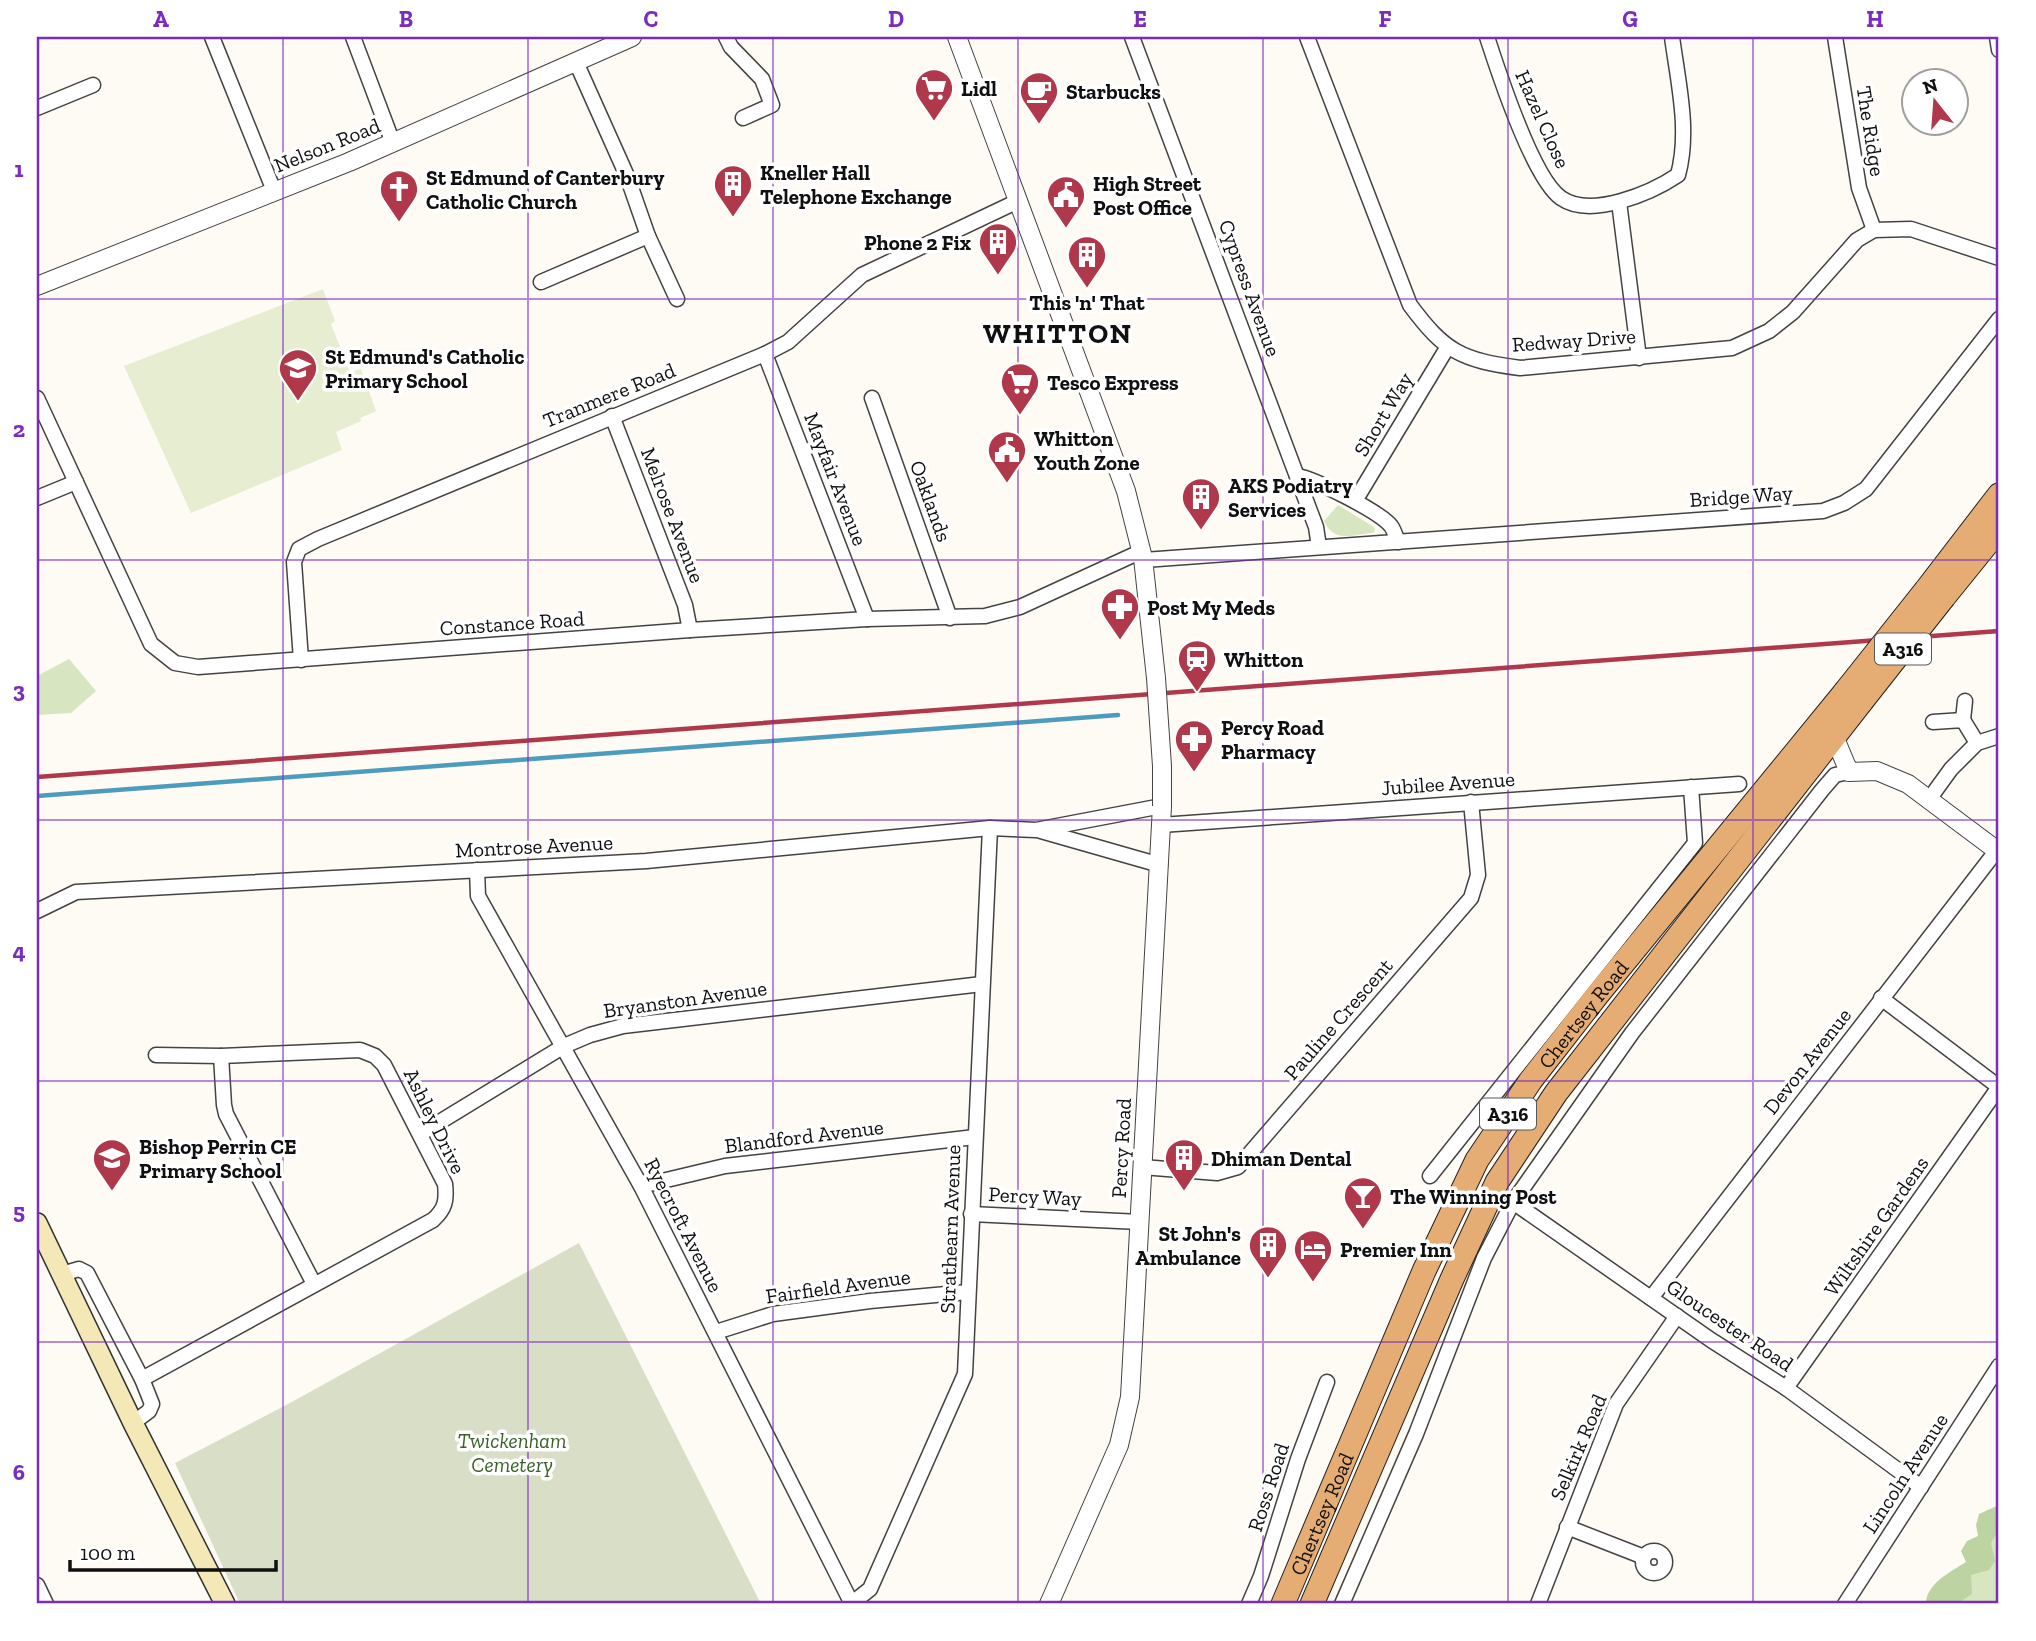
<svg xmlns="http://www.w3.org/2000/svg" width="2036" height="1641" viewBox="0 0 2036 1641" font-family="'Zilla Slab',serif">
<rect width="100%" height="100%" fill="#fefbf4"/>
<g fill="#d7e5c1">
<path d="M1338,505l36,22 1,4 -3,2c-20,2 -38,10 -48,-12z"/>
<polygon points="69,659 96,691 71,713 37,715 37,676"/>
<polygon points="1999,1507 1999,1604 1941,1604"/>
</g>
<path fill="#bdd4a2" d="M1999,1505v24l-8,14 4,18 -6,9 -18,5 1,19 -15,10h-31c0,-20 24,-32 40,-42l-5,-11 6,-10 11,-5 -2,-11 3,-11z"/>
<polygon fill="#d9dec6" points="579,1243 761,1604 240,1604 175,1463 290,1403"/>
<polygon fill="#e6edd1" points="323,289 335,321 331,324 350,372 361,369 376,411 360,418 361,421 336,432 342,450 191,513 124,366"/>
<g fill="none" stroke-linecap="round" stroke-linejoin="round">
<polyline stroke="#4e9cbd" stroke-width="4.5" points="37,796 1118,715"/>
<g stroke="#434343" stroke-width="17">
<g id="minor">
<polyline points="212,37 274,191"/>
<polyline points="353,37 393,143"/>
<polyline points="726,37 731,47 762,79 772,105 743,118"/>
<polyline points="1132,37 1316,527 1319,547"/>
<path d="M1307,37l103,268c35,47 51,55 110,63l212,-20 37,-17 24,-19 64,-72 17,-10 37,-1 88,29"/>
<path d="M1487,37c11,34 46,142 74,161 30,21 90,-5 117,-23 12,-44 0,-93 -6,-138"/>
<polyline points="1835,37 1859,188 1874,230"/>
<polyline points="1997,37 1999,50"/>
<polyline points="576,62 627,176 648,236 677,299"/>
<polyline points="37,108 93,85"/>
<polyline points="1619,202 1639,358"/>
<polyline points="541,282 648,236"/>
<polyline points="765,354 867,619"/>
<polyline points="37,398 151,644 175,663 198,667 690,630 867,619 985,616 1020,607 1142,551"/>
<polyline points="872,398 950,618"/>
<polyline points="612,416 685,605 690,630"/>
<path d="M1297,476c18,3 83,36 94,50 3,4 5,11 7,16"/>
<polyline points="37,498 76,482"/>
<polyline points="1355,501 1447,348"/>
<polyline points="1144,560 1823,511 1844,503 1866,489 1999,319"/>
<polyline points="301,660 294,562 299,549 318,539 765,354 788,342 862,275 1018,201"/>
<polyline points="1963,720 1965,701"/>
<polyline points="1933,722 1963,720 1977,743"/>
<polyline points="1930,798 1951,769 1977,743 1999,736"/>
<polyline points="1161,825 1739,784"/>
<polyline points="1041,831 1160,865"/>
<polyline points="477,870 478,896 641,1186 852,1604"/>
<polyline points="37,911 76,892 646,861 990,828 1036,830 1162,806"/>
<polyline points="1881,998 1999,1087"/>
<polyline points="221,1056 224,1105 226,1114 314,1284"/>
<polyline points="420,1134 564,1046 590,1035 623,1026 982,984"/>
<polyline points="1142,1167 1217,1173 1238,1167 1471,898 1478,875 1471,802"/>
<polyline points="1430,1176 1695,843 1691,787"/>
<polyline points="641,1186 725,1166 975,1137"/>
<polyline points="1513,1202 1711,1340 1786,1388 1921,1487"/>
<polyline points="971,1214 1140,1222"/>
<polyline points="62,1274 79,1269 87,1273 142,1379 152,1404 149,1411 133,1423"/>
<polyline points="1651,1298 1997,850"/>
<polyline points="716,1332 773,1314 870,1301 968,1292"/>
<path d="M142,1379l291,-159c12,-11 14,-19 12,-36l-61,-119 -9,-9 -15,-6 -139,6 -65,-1"/>
<polyline points="1786,1388 1999,1087"/>
<polyline points="1567,1527 1644,1557"/>
<circle cx="1654" cy="1562" r="11"/>
<polyline points="37,1585 46,1604"/>
<polyline points="851,1604 870,1589 965,1374 990,828"/>
<polyline points="1249,1604 1261,1576 1298,1459 1327,1382"/>
<polyline points="1342,1604 1416,1434 1484,1258 1513,1202 1632,1033 1822,790 1835,775 1849,772"/>
<polyline points="1538,1604 1616,1404 1677,1316"/>
<polyline points="1845,1604 1999,1366"/>
</g>
</g>
<g stroke="#434343" stroke-width="20">
<g id="tertiary">
<polyline points="957,37 1126,491 1143,558 1156,678"/>
<polyline points="37,286 349,162 632,37"/>
<polyline points="1834,736 1849,772 1877,771 1908,784 1999,852"/>
<polyline points="1049,1604 1119,1445 1130,1397 1162,806"/>
</g>
</g>
<g stroke="#323232" stroke-width="22">
<polyline id="secondary" points="37,1223 133,1423 225,1604"/>
</g>
<g stroke="#212121" stroke-width="25">
<g id="trunk">
<polyline points="1926,590 1999,495"/>
<polyline points="1944,597 1999,529"/>
<path id="s1" d="M1283,1604l141,-333 53,-111 54,-80 67,-86 247,-302"/>
<polyline points="1312,1604 1452,1279 1497,1182 1556,1093 1862,701"/>
</g>
</g>
<use href="#minor" stroke="#fff" stroke-width="14"/>
<use href="#tertiary" stroke="#fff" stroke-width="18"/>
<use href="#secondary" stroke="#f5e8b7" stroke-width="19"/>
<use href="#trunk" stroke="#e5ac74" stroke-width="23"/>
<polyline stroke="#af384a" stroke-width="4.5" points="37,777 1999,631"/>
<g stroke="#434343" stroke-width="20" stroke-linecap="butt">
<polyline id="tertiary-bridge" points="1156,678 1162,766 1162,806"/>
</g>
<g stroke="#212121" stroke-width="25" stroke-linecap="butt">
<g id="trunk-bridge">
<polyline points="1845,692 1926,590"/>
<polyline points="1862,701 1944,597"/>
</g>
</g>
<use href="#tertiary-bridge" stroke="#fff" stroke-width="18"/>
<use href="#trunk-bridge" stroke="#e5ac74" stroke-width="23"/>
</g>
<path fill="none" stroke="#7b2cbf" stroke-width="2" stroke-opacity="0.55" d="M283,37v1567M528,37v1567M773,37v1567M1018,37v1567M1263,37v1567M1508,37v1567M1753,37v1567M37,299h1962M37,560h1962M37,820h1962M37,1081h1962M37,1342h1962"/>
<defs>
<g id="supermarket-pin" transform="scale(2.0125)"><path d="M0 17L-7.5 6A9.5 9.5 0 1 1 7.5 6Z" fill="#af384a" stroke="#fff"/><path d="M-6-5.5h2.5l.6 2H6L4.5 2H-2.5L-4.4-4H-6ZM-1.5 3.2a1.3 1.3 0 1 0 .1 0ZM3 3.2a1.3 1.3 0 1 0 .1 0Z" fill="#fff"/></g>
<g id="cafe-pin" transform="scale(2.0125)"><path d="M0 17L-7.5 6A9.5 9.5 0 1 1 7.5 6Z" fill="#af384a" stroke="#fff"/><path d="M-5.5-4.5H6V0H3Q3 3.5 0 3.5H-2.5Q-5.5 3.5-5.5 0ZM3-3.2v2h1.7v-2ZM-6 4.5H4V6H-6Z" fill="#fff"/></g>
<g id="building-pin" transform="scale(2.0125)"><path d="M0 17L-7.5 6A9.5 9.5 0 1 1 7.5 6Z" fill="#af384a" stroke="#fff"/><path d="M-4-6H4V6H1V3H-1V6H-4ZM-2.5-4.3h1.7v1.8h-1.7ZM.8-4.3h1.7v1.8H.8ZM-2.5-1h1.7V.8h-1.7ZM.8-1h1.7V.8H.8Z" fill="#fff"/></g>
<g id="church-pin" transform="scale(2.0125)"><path d="M0 17L-7.5 6A9.5 9.5 0 1 1 7.5 6Z" fill="#af384a" stroke="#fff"/><path d="M-1.2-6h2.4v3.5h3.3v2.4h-3.3V6h-2.4V-.1h-3.3v-2.4h3.3Z" fill="#fff"/></g>
<g id="civic-pin" transform="scale(2.0125)"><path d="M0 17L-7.5 6A9.5 9.5 0 1 1 7.5 6Z" fill="#af384a" stroke="#fff"/><path d="M-.6-6.5H3V-4.5H.6V-3L4-1V1h2V6H-6V1h2V-1L-.6-3ZM-1.2 2.5V6h2.4V2.5Z" fill="#fff"/></g>
<g id="school-pin" transform="scale(2.0125)"><path d="M0 17L-7.5 6A9.5 9.5 0 1 1 7.5 6Z" fill="#af384a" stroke="#fff"/><path d="M0-5L7-2L0 1L-7-2ZM-4 1L0 2.5L4 1V4Q0 6-4 4Z" fill="#fff"/></g>
<g id="pharmacy-pin" transform="scale(2.0125)"><path d="M0 17L-7.5 6A9.5 9.5 0 1 1 7.5 6Z" fill="#af384a" stroke="#fff"/><path d="M-2-6h4v4h4v4h-4v4h-4v-4h-4v-4h4Z" fill="#fff"/></g>
<g id="station-pin" transform="scale(2.0125)"><path d="M0 17L-7.5 6A9.5 9.5 0 1 1 7.5 6Z" fill="#af384a" stroke="#fff"/><path d="M-3-6H3Q5-6 5-4V2Q5 4 3 4L4.5 6H3L1.5 4h-3L-3 6H-4.5L-3 4Q-5 4-5 2V-4Q-5-6-3-6ZM-3.5-4v3h7v-3ZM-3.5 1v1.5H-2V1ZM2 1v1.5H3.5V1Z" fill="#fff"/></g>
<g id="bar-pin" transform="scale(2.0125)"><path d="M0 17L-7.5 6A9.5 9.5 0 1 1 7.5 6Z" fill="#af384a" stroke="#fff"/><path d="M-6-5H6L.8 .8V4.5H3.5V6h-7V4.5H-.8V.8Z" fill="#fff"/></g>
<g id="hotel-pin" transform="scale(2.0125)"><path d="M0 17L-7.5 6A9.5 9.5 0 1 1 7.5 6Z" fill="#af384a" stroke="#fff"/><path d="M-6-4.5h1.5V1H6V5H4.5V3h-9V5H-6ZM-4 0a1.8 1.8 0 1 1 3.6 0ZM.5 0V-2.5h3Q6-2.5 6 0Z" fill="#fff"/></g>
</defs>
<g fill-rule="evenodd">
<use href="#supermarket-pin" x="934" y="88"/>
<use href="#cafe-pin" x="1039" y="91"/>
<use href="#building-pin" x="733" y="184"/>
<use href="#church-pin" x="399" y="189"/>
<use href="#civic-pin" x="1066" y="195"/>
<use href="#building-pin" x="998" y="242"/>
<use href="#building-pin" x="1087" y="255"/>
<use href="#school-pin" x="298" y="368"/>
<use href="#supermarket-pin" x="1020" y="382"/>
<use href="#civic-pin" x="1007" y="450"/>
<use href="#building-pin" x="1201" y="497"/>
<use href="#pharmacy-pin" x="1120" y="607"/>
<use href="#station-pin" x="1197" y="659"/>
<use href="#pharmacy-pin" x="1194" y="739"/>
<use href="#school-pin" x="112" y="1158"/>
<use href="#building-pin" x="1184" y="1158"/>
<use href="#bar-pin" x="1363" y="1196"/>
<use href="#building-pin" x="1268" y="1245"/>
<use href="#hotel-pin" x="1313" y="1249"/>
</g>
<g text-anchor="middle" dominant-baseline="central" stroke-width="7" stroke-linejoin="round" paint-order="stroke">
<g fill="#fff" stroke="#585858" stroke-width="2">
<rect x="1875" y="633.5" width="56" height="31" rx="5"/>
<rect x="1480" y="1098.5" width="56" height="31" rx="5"/>
</g>
<g font-size="19" font-weight="bold" fill="#101010">
<text x="1903" y="649">A316</text>
<text x="1508" y="1114">A316</text>
</g>
<g font-size="21" font-weight="bold" fill="#101010" stroke="#fff" text-anchor="start">
<text x="961" y="88">Lidl</text>
<text x="1066" y="91">Starbucks</text>
<text x="760" y="172">Kneller Hall<tspan x="760" dy="24">Telephone Exchange</tspan></text>
<text x="426" y="177">St Edmund of Canterbury<tspan x="426" dy="24">Catholic Church</tspan></text>
<text x="1093" y="183">High Street<tspan x="1093" dy="24">Post Office</tspan></text>
<text x="971" y="242" text-anchor="end">Phone 2 Fix</text>
<text x="1087" y="302" text-anchor="middle">This 'n' That</text>
<text x="325" y="356">St Edmund's Catholic<tspan x="325" dy="24">Primary School</tspan></text>
<text x="1047" y="382">Tesco Express</text>
<text x="1034" y="438">Whitton<tspan x="1034" dy="24">Youth Zone</tspan></text>
<text x="1228" y="485">AKS Podiatry<tspan x="1228" dy="24">Services</tspan></text>
<text x="1147" y="607">Post My Meds</text>
<text x="1224" y="659">Whitton</text>
<text x="1221" y="727">Percy Road<tspan x="1221" dy="24">Pharmacy</tspan></text>
<text x="139" y="1146">Bishop Perrin CE<tspan x="139" dy="24">Primary School</tspan></text>
<text x="1211" y="1158">Dhiman Dental</text>
<text x="1390" y="1196">The Winning Post</text>
<text x="1241" y="1233" text-anchor="end">St John's<tspan x="1241" dy="24">Ambulance</tspan></text>
<text x="1340" y="1249">Premier Inn</text>
</g>
<g font-size="21" fill="#101010" stroke="#fff">
<text transform="translate(1543 119) rotate(66)">Hazel Close</text>
<text transform="translate(1871 131) rotate(81)">The Ridge</text>
<text transform="translate(327 145) rotate(-22)">Nelson Road</text>
<text transform="translate(1250 288) rotate(70)">Cypress Avenue</text>
<text transform="translate(1574 340) rotate(-4)">Redway Drive</text>
<text transform="translate(609 395) rotate(-22)">Tranmere Road</text>
<text transform="translate(1383 414) rotate(-59)">Short Way</text>
<text transform="translate(836 479) rotate(69)">Mayfair Avenue</text>
<text transform="translate(1741 496) rotate(-4)">Bridge Way</text>
<text transform="translate(931 501) rotate(70)">Oaklands</text>
<text transform="translate(673 515) rotate(69)">Melrose Avenue</text>
<text transform="translate(512 623) rotate(-4)">Constance Road</text>
<text transform="translate(1448 783) rotate(-4)">Jubilee Avenue</text>
<text transform="translate(534 846) rotate(-3)">Montrose Avenue</text>
<text transform="translate(685 999) rotate(-8)">Bryanston Avenue</text>
<text stroke="none"><textPath href="#s1" startOffset="665">Chertsey Road</textPath></text>
<text transform="translate(1338 1019) rotate(-49)">Pauline Crescent</text>
<text transform="translate(1807 1061) rotate(-52)">Devon Avenue</text>
<text transform="translate(435 1121) rotate(64)">Ashley Drive</text>
<text transform="translate(804 1136) rotate(-7)">Blandford Avenue</text>
<text transform="translate(1121 1148) rotate(-87)">Percy Road</text>
<text transform="translate(1035 1196) rotate(3)">Percy Way</text>
<text transform="translate(684 1225) rotate(63)">Ryecroft Avenue</text>
<text transform="translate(1876 1226) rotate(-55)">Wiltshire Gardens</text>
<text transform="translate(950 1229) rotate(-88)">Strathearn Avenue</text>
<text transform="translate(838 1286) rotate(-8)">Fairfield Avenue</text>
<text transform="translate(1730 1325) rotate(34)">Gloucester Road</text>
<text transform="translate(1578 1447) rotate(-67)">Selkirk Road</text>
<text transform="translate(1905 1473) rotate(-57)">Lincoln Avenue</text>
<text transform="translate(1268 1487) rotate(-72)">Ross Road</text>
<text stroke="none"><textPath href="#s1" startOffset="98">Chertsey Road</textPath></text>
</g>
<g font-size="21" font-style="italic" fill="#396027" stroke="#fff">
<text x="512" y="1440">Twickenham<tspan x="512" dy="24">Cemetery</tspan></text>
</g>
<g font-size="28" font-weight="bold" letter-spacing="2" fill="#101010" stroke="#fff">
<text x="1058" y="333">WHITTON</text>
</g>
</g>
<rect width="2036" height="1641" fill="none" stroke="#ffffff" stroke-width="77"/>
<g transform="translate(1935 102) rotate(343)"><circle r="33" fill="#ffffff" stroke="#9f9f9f" stroke-width="2"/>
<path d="M0-5L12 26L0 18L-12 26Z" fill="#af384a"/>
<text y="-10" font-size="19" font-weight="bold" text-anchor="middle" fill="#101010">N</text>
</g>
<path d="M70 1560v10h206v-10" fill="none" stroke="#101010" stroke-width="3.5"/>
<text x="80" y="1560" font-size="21" fill="#101010" stroke="#ffffff" stroke-width="5" paint-order="stroke">100 m</text>
<rect x="38" y="38" width="1959" height="1564" fill="none" stroke="#7b2cbf" stroke-width="2.5"/>
<g font-size="23" text-anchor="middle" font-weight="bold" fill="#7b2cbf">
<text x="161" y="27">A</text>
<text x="406" y="27">B</text>
<text x="651" y="27">C</text>
<text x="896" y="27">D</text>
<text x="1140" y="27">E</text>
<text x="1385" y="27">F</text>
<text x="1630" y="27">G</text>
<text x="1875" y="27">H</text>
<text x="19" y="177">1</text>
<text x="19" y="437">2</text>
<text x="19" y="698">3</text>
<text x="19" y="959">4</text>
<text x="19" y="1219">5</text>
<text x="19" y="1480">6</text>
</g>
</svg>
